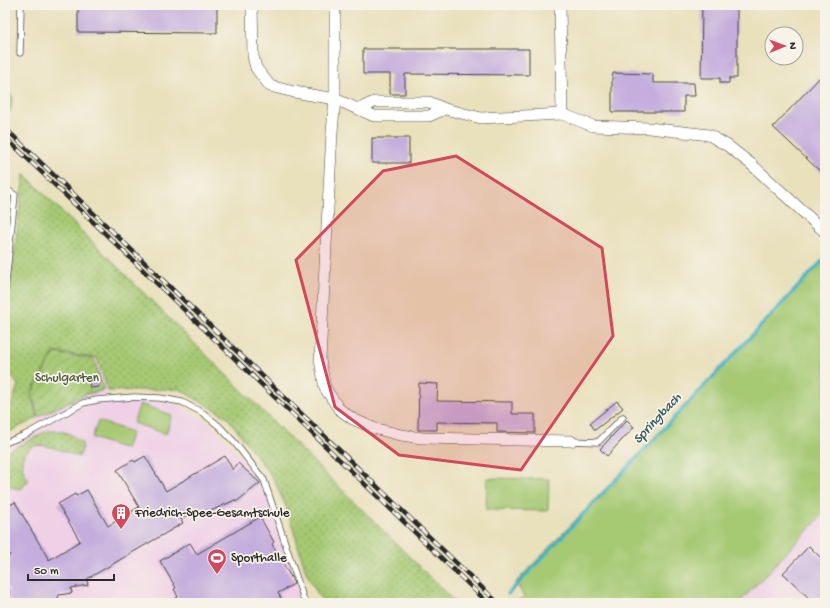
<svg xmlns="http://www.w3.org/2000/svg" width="830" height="608" viewBox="0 0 830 608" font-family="'Gochi Hand',sans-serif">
<defs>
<pattern id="grass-dots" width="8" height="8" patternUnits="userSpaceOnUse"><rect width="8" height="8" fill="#a6c973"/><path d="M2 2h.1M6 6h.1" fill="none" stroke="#87a35f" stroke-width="1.8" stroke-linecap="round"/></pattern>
<pattern id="garden-furrows" width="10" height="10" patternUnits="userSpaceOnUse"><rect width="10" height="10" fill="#a6c973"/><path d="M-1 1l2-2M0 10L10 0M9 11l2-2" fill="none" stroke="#87a35f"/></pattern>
</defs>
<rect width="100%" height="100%" fill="#f7f3e8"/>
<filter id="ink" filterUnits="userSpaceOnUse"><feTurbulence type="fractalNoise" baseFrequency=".025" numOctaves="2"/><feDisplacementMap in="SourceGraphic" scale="8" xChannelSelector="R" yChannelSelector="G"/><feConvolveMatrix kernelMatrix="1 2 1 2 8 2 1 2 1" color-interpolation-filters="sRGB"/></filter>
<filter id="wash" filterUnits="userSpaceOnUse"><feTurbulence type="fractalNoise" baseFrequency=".012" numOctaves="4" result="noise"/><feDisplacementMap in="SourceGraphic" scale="16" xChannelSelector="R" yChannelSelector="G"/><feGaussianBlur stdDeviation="0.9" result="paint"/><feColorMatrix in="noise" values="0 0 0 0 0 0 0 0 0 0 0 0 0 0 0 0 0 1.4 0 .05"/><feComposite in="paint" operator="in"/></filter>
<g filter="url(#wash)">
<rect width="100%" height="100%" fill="#e9e0bc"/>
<g fill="#efd0e6">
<polygon points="54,353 96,359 110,402 143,400 174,403 212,425 263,481 302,597 301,603 5,603 5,449 40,431 31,393"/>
<polygon points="825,512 825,603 739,603"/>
</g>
<g fill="url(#grass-dots)" stroke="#687a4f">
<polygon points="5,90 13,97 10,112 5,107"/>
<polygon points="24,174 456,603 328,603 319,597 306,572 287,509 273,478 227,417 179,389 108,391 97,358 54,352 31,394 37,418 5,434 5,415 10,410 18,385 5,367 5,331"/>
<polygon points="5,194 9,196 5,252"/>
<path d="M47,431h14l9,3 11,8 2,5 -4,10c-12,-4 -39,-17 -49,-9 -3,3 -6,8 -8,11l1,12 6,9 -8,9 -16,-3v-33z"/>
</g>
<g fill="#a6c973" stroke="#687a4f">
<polygon points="825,260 825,512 739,603 514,603 524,597 516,582"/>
<polygon points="140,404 172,415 166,434 133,423"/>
<polygon points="98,421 132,432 126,449 92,438"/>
<polygon points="487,478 549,479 548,511 486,510"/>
</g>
<polygon fill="url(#garden-furrows)" stroke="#687a4f" points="54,353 94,359 104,390 84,395 38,417 32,393"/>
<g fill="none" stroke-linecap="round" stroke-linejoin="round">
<polyline stroke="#45b3c2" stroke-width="3.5" points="508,594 825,258"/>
</g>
<g id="blocks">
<g fill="#c5aedd">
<polygon points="78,5 217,5 217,33 78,32"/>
<polygon points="702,5 737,5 737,78 729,78 729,83 720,83 720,78 701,78"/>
<polygon points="363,49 529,49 529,75 405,74 405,94 390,94 390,74 363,74"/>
<polygon points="825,72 825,176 773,127"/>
<polygon points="613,73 653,74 653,83 694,83 695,96 684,96 684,112 612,112 612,79"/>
<rect x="372" y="138" width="37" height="25"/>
<polygon points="98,378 99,387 90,388 89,379"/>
<polygon points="419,383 438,384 437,401 512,402 512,414 535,414 535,433 497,432 497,423 437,422 437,430 418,430"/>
<polygon points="617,401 623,408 595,430 590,423"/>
<polygon points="627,420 634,427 607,456 600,449"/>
<polygon points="145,456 166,491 225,456 233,470 238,463 260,483 236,502 235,500 213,510 180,517 183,523 87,579 88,585 71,588 72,593 59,595 56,603 10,603 9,588 5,587 5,560 10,555 5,547 5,508 15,502 49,560 80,541 58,504 75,494 76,496 87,490 108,526 139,507 117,470 133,460 135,462"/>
<polygon points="260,517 274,542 272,544 292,579 294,584 278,593 281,598 272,603 168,603 178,597 174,589 176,588 160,561 190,543 197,554"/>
<polygon points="809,546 825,562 825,603 814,603 783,573"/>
</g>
</g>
</g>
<g filter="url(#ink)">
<use href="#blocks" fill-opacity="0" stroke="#484641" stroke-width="1"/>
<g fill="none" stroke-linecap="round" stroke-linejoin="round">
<g stroke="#484641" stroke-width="7">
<g id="lane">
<polyline points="20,53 21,5"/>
<polyline points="5,188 15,195 5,290"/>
<polyline points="571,441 598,442 623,417"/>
<polyline points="5,443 25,435 83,403 97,400 134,397 160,398 182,402 203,413 219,426 235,443 264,480 305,603"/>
</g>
</g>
<g stroke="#484641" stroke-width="12">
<g id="street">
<polyline points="252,5 253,56 256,68 270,86 294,92 335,99 374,116 429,116 445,109 481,118 562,114"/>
<polyline points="335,5 335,99 332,132 320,360 325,388 339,409 353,419 373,428 401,435 422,438 571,441"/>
<polyline points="560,5 562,114 593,126 649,128 709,135 728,146 751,164 825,232"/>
<polyline points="359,109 374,102 429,102 445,109"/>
</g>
</g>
<use href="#lane" stroke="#fff" stroke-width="5.5"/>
<use href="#street" stroke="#fff" stroke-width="11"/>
<g stroke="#2b2b2b" stroke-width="4.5">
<g id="rail">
<polyline points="5,128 498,603"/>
<polyline points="5,137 488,603"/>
</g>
</g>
<use href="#rail" stroke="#f7f3e8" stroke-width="3" stroke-dasharray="9" stroke-linecap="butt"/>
</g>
</g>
<path fill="#d1495b" fill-opacity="0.2" stroke="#d1495b" stroke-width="3" stroke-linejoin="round" d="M456,156l146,92 11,88 -92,134 -122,-15 -64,-48 -39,-147 87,-89z"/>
<defs>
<g id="building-pin" transform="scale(1)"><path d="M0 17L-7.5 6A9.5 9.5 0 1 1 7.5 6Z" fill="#d1495b" stroke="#f7f3e8"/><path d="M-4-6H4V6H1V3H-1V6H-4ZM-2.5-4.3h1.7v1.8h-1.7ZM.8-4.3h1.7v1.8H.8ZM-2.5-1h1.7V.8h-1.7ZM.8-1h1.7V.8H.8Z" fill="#fff"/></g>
<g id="stadium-pin" transform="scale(1)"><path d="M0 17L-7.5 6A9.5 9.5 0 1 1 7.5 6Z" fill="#d1495b" stroke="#f7f3e8"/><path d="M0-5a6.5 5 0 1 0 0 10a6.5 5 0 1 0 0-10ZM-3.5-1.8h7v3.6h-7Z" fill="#fff"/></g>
</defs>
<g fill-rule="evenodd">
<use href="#building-pin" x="121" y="513"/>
<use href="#stadium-pin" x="217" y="558"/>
</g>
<g text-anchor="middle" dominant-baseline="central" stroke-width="3.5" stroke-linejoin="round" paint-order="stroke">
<g font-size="13" fill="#505a41" stroke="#f7f3e8">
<text x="67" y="378">Schulgarten</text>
</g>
<g font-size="13" fill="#2b2b2b" stroke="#f7f3e8" text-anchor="start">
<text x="135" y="513">Friedrich-Spee-Gesamtschule</text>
<text x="231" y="558">Sporthalle</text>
</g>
<g font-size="14" font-style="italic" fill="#345b60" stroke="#f7f3e8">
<text transform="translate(658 419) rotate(-47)">Springbach</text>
</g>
</g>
<rect width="830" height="608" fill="none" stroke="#f7f3e8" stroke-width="20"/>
<g transform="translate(784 46) rotate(89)"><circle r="19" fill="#f7f3e8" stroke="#a5a39c"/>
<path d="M0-3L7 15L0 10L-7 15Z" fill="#d1495b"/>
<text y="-6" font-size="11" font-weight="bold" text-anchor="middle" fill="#2b2b2b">N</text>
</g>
<path d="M28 574v6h86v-6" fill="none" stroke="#2b2b2b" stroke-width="2"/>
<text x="34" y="574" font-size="12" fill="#2b2b2b" stroke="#f7f3e8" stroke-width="3" paint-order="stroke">50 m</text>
</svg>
